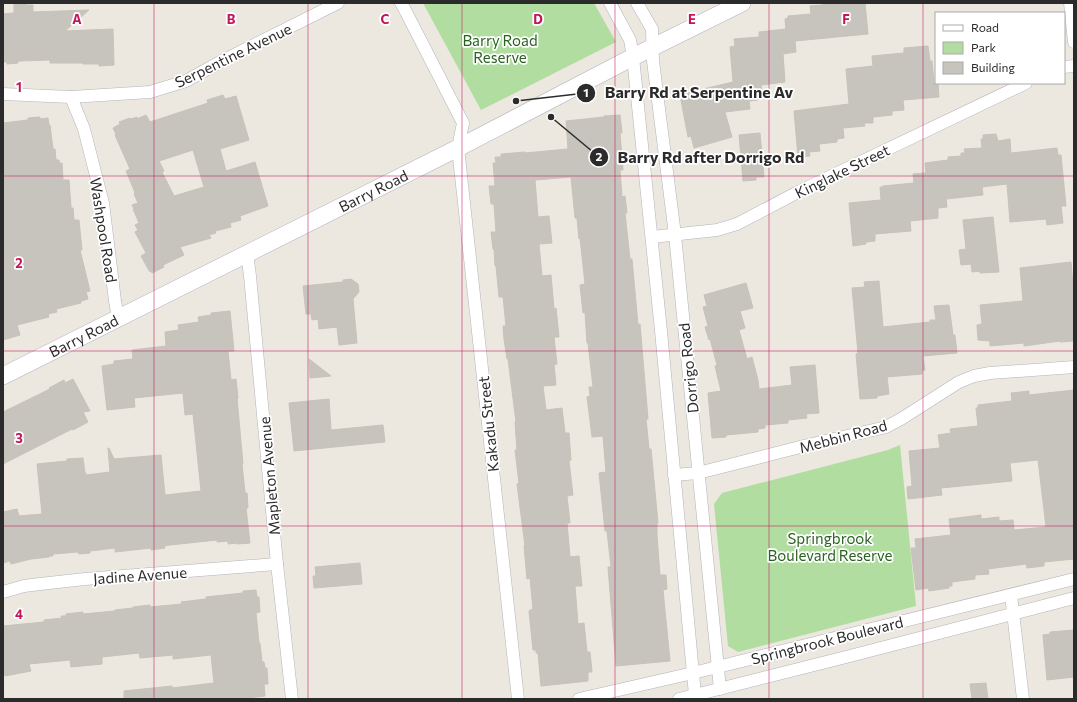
<svg xmlns="http://www.w3.org/2000/svg" width="1077" height="702" viewBox="0 0 1077 702" font-family="Commissioner,sans-serif">
<rect width="100%" height="100%" fill="#ece7df"/>
<g fill="#b1dda0">
<polygon points="423,3 594,3 616,42 481,110"/>
<polygon points="900,445 916,606 738,652 728,646 714,504 722,493 888,450"/>
</g>
<g fill="#c7c4be" stroke="#c7c3b8" fill-rule="evenodd">
<polygon points="14,3 27,3 26,5 33,5 33,12 89,10 65,31 113,29 114,65 99,66 99,64 83,64 83,63 50,63 50,60 18,61 18,63 7,64 7,62 3,62 3,14 14,13"/>
<polygon points="823,3 865,3 868,34 795,41 796,52 783,54 785,82 761,85 762,98 758,99 758,100 749,101 750,109 725,112 732,137 694,148 691,136 688,137 680,95 682,95 682,94 733,82 730,47 735,46 734,39 759,37 759,32 786,29 785,19 788,18 788,16 811,14 810,6 823,5"/>
<polygon points="928,46 930,61 932,61 934,83 938,83 939,97 903,100 904,110 892,111 892,115 873,117 873,123 864,123 865,126 843,128 844,138 837,139 837,142 819,144 820,151 809,152 810,156 798,157 794,111 849,104 846,69 873,66 872,56 904,53 904,48"/>
<path d="M223,95l2,4 11,-3 13,44 -29,9 6,22 29,-9 13,44 -28,10 1,4 -11,3 1,4 -16,4 1,2 -7,2 2,3 -31,9 4,8 -21,10 1,2 -12,6 -1,-2 -1,1 -3,-5 -6,-11 5,-3 -11,-21 3,-2 -3,-5 4,-2 -6,-14h1l-2,-4 6,-2 -4,-9h1l-1,-4 -8,-19 4,-2 -15,-34 1,-1 -3,-6 7,-4 -1,-2 11,-4 1,1 6,-2v2l9,-4 4,7 58,-19 -1,-3zM193,150l11,37 -30,9 -12,-24 2,-1 -5,-10z"/>
<polygon points="620,115 622,133 620,133 623,170 620,170 622,197 625,196 627,213 625,213 630,259 632,259 638,325 640,324 648,419 646,419 649,449 651,449 658,523 657,523 657,536 660,575 666,575 667,589 663,590 670,661 616,666 608,567 611,567 607,531 605,531 599,473 606,472 603,436 592,437 587,397 590,396 589,387 593,387 588,343 587,343 585,312 583,313 580,285 585,284 580,238 579,239 577,218 575,218 571,177 535,180 538,217 549,216 552,243 539,244 542,276 551,275 554,309 556,308 559,337 554,337 557,364 554,365 556,385 543,386 546,410 562,408 565,433 569,433 571,460 569,461 573,495 567,496 570,523 567,523 570,557 579,556 582,586 575,586 578,624 584,623 587,652 590,652 592,672 588,672 588,681 541,686 538,653 536,653 536,650 533,650 529,611 530,610 533,609 530,578 527,579 524,546 525,546 517,484 519,483 515,450 517,450 515,422 516,422 508,359 507,359 504,339 503,326 506,326 503,297 499,297 496,266 495,266 494,249 493,249 491,232 496,232 494,204 491,204 489,186 495,186 493,163 496,163 495,157 501,157 501,154 525,152 525,153 568,149 566,121 604,117 604,116"/>
<polygon points="40,117 40,119 48,118 49,125 50,125 53,149 55,149 56,160 59,160 59,163 62,163 63,180 69,180 71,208 73,208 74,220 79,220 82,250 80,250 90,291 86,292 88,299 81,301 81,303 56,309 57,312 48,314 49,317 17,325 20,335 3,340 3,123 28,120 28,118"/>
<polygon points="760,133 764,177 756,177 756,180 743,181 739,135"/>
<polygon points="996,134 998,141 1010,139 1011,153 1057,148 1058,155 1061,155 1066,206 1061,206 1063,223 1047,225 1046,219 1010,222 1007,184 982,187 983,195 946,199 947,207 938,208 938,218 910,221 911,231 875,234 875,241 866,242 866,244 853,246 849,203 881,200 880,187 883,187 883,186 914,183 913,174 926,173 925,163 948,160 948,157 961,156 961,153 965,153 964,149 982,148 981,139 983,139 983,135"/>
<polygon points="993,217 999,272 980,273 980,271 972,272 971,264 961,265 959,250 966,249 963,220"/>
<polygon points="1071,262 1074,298 1074,341 1060,342 1060,341 1024,346 1024,343 990,346 990,341 978,340 977,325 982,324 980,305 1023,301 1020,268"/>
<polygon points="351,279 358,284 359,292 353,299 357,343 339,345 337,327 319,329 318,319 312,320 311,314 306,314 303,286 343,282 343,280"/>
<polygon points="879,281 883,327 930,322 930,320 936,320 934,306 949,305 953,335 955,335 957,353 923,356 925,370 922,370 922,374 887,377 889,394 877,396 877,398 860,399 856,354 858,353 852,288 865,287 864,282"/>
<polygon points="746,283 753,308 740,311 745,328 739,330 747,359 752,357 758,380 759,389 792,385 790,367 815,365 819,413 806,414 807,418 788,420 788,423 765,425 765,428 758,429 758,432 726,435 726,437 712,438 708,393 721,391 715,366 717,365 710,339 709,340 705,327 708,326 703,307 707,306 704,295"/>
<polygon points="230,311 234,351 228,351 231,380 236,379 238,398 237,398 243,464 242,464 245,493 247,493 248,508 246,508 250,543 237,544 237,543 228,544 228,541 217,542 217,540 170,545 164,546 165,548 151,550 151,548 115,552 115,548 90,551 90,553 79,554 78,552 53,554 53,556 49,556 49,557 31,559 11,564 10,561 3,563 3,512 17,509 19,516 42,514 37,464 67,461 67,459 83,458 85,473 86,473 86,475 110,472 108,448 109,448 114,459 161,455 165,495 201,491 193,414 185,415 183,393 134,398 135,407 107,410 102,366 114,364 114,361 133,359 132,350 166,346 165,332 179,330 178,325 199,322 198,317 211,315 211,313"/>
<polygon points="309,359 331,376 310,378"/>
<polygon points="73,379 90,411 83,412 88,422 73,430 72,429 3,464 3,412 50,389 49,388 64,380 65,383"/>
<polygon points="1074,390 1074,559 1044,562 1044,566 1027,568 1026,564 988,569 989,574 975,575 975,579 952,582 952,586 949,586 949,588 929,591 928,588 916,590 911,548 916,548 915,539 951,535 949,519 981,515 981,519 999,517 999,521 1013,520 1014,530 1046,527 1038,460 1010,463 1012,481 941,488 942,495 908,499 907,487 912,486 909,451 940,448 938,435 951,433 950,429 978,426 976,408 978,408 978,405 1012,401 1011,393 1029,391 1029,395"/>
<polygon points="329,399 331,430 383,425 385,442 294,451 289,403"/>
<polygon points="360,563 362,584 314,588 313,576 316,576 315,567"/>
<polygon points="256,590 257,597 259,597 260,612 256,613 259,643 260,643 262,662 264,662 265,668 267,668 268,684 264,684 265,696 239,699 124,699 124,691 172,686 172,688 214,683 211,655 173,659 173,655 140,658 139,653 102,657 102,664 71,667 70,660 29,664 31,671 5,676 3,664 3,626 44,622 44,620 62,618 61,616 66,616 66,614 83,612 83,614 115,611 115,610 133,608 133,607 150,605 150,607 182,604 181,602 206,599 206,597 243,593 243,591"/>
<polygon points="1074,630 1074,677 1047,680 1043,635 1050,634 1050,632"/>
<polygon points="986,683 988,699 972,699 970,684"/>
</g>
<g fill="none" stroke-linecap="round" stroke-linejoin="round">
<g stroke="#b2b4bd" stroke-width="13">
<g id="street">
<polyline points="401,3 404,8 463,123 458,148 518,699"/>
<polyline points="610,3 630,40 633,57 661,331 695,695"/>
<polyline points="637,3 652,29 653,61 675,235 720,689"/>
<polyline points="1070,3 1074,42"/>
<polyline points="1064,67 1074,66"/>
<polyline points="3,94 71,97 150,92 186,81 220,62 338,3"/>
<polyline points="71,97 84,129 103,203 115,301 118,318"/>
<polyline points="652,237 717,230 737,224 800,191 1026,83"/>
<polyline points="247,253 250,276 277,564 292,699"/>
<polyline points="674,475 698,473 804,446 886,427 901,419 959,382 974,376 990,373 1074,367"/>
<polyline points="3,592 24,586 40,584 85,579 277,564"/>
<polyline points="1011,595 1023,699"/>
<polyline points="579,699 693,673 1074,579"/>
<polyline points="679,699 846,657 1074,598"/>
</g>
</g>
<g stroke="#b2b4bd" stroke-width="18">
<g id="secondary">
<path id="s1" d="M3,376l455,-228 175,-91 109,-54"/>
</g>
</g>
<use href="#street" stroke="#fff" stroke-width="12"/>
<use href="#secondary" stroke="#fff" stroke-width="17"/>
</g>
<path fill="none" stroke="#c2185b" stroke-width="1" stroke-opacity="0.55" d="M154,3v696M308,3v696M462,3v696M615,3v696M769,3v696M923,3v696M3,176h1071M3,351h1071M3,526h1071"/>
<g text-anchor="middle" dominant-baseline="central" stroke-width="3.5" stroke-linejoin="round" paint-order="stroke">
<g font-size="15" fill="#2a6221" stroke="#fff">
<text x="500" y="40">Barry Road<tspan x="500" dy="17">Reserve</tspan></text>
<text x="830" y="538">Springbrook<tspan x="830" dy="17">Boulevard Reserve</tspan></text>
</g>
<g font-size="15" fill="#2b2b2b" stroke="#fff">
<text transform="translate(233 55) rotate(-26)">Serpentine Avenue</text>
<text transform="translate(842 171) rotate(-26)">Kinglake Street</text>
<text stroke="none"><textPath href="#s1" startOffset="414">Barry Road</textPath></text>
<text transform="translate(104 230) rotate(81)">Washpool Road</text>
<text stroke="none"><textPath href="#s1" startOffset="90">Barry Road</textPath></text>
<text transform="translate(688 368) rotate(-96)">Dorrigo Road</text>
<text transform="translate(488 424) rotate(-96)">Kakadu Street</text>
<text transform="translate(843 436) rotate(-15)">Mebbin Road</text>
<text transform="translate(269 476) rotate(-95)">Mapleton Avenue</text>
<text transform="translate(140 575) rotate(-4)">Jadine Avenue</text>
<text transform="translate(827 640) rotate(-14)">Springbrook Boulevard</text>
</g>
</g>
<g font-size="13" text-anchor="middle" font-weight="bold" fill="#c2185b" stroke="#fff" stroke-width="3.5" stroke-linejoin="round" paint-order="stroke">
<text x="77" y="24">A</text>
<text x="231" y="24">B</text>
<text x="385" y="24">C</text>
<text x="538" y="24">D</text>
<text x="692" y="24">E</text>
<text x="846" y="24">F</text>
<text x="19" y="92">1</text>
<text x="19" y="268">2</text>
<text x="19" y="443">3</text>
<text x="19" y="619">4</text>
</g>
<path fill="none" stroke="#2b2b2b" stroke-width="1.5" d="M516 101L586 93M551 117L599 157"/>
<g fill="#2b2b2b" stroke="#fff" stroke-width="1.5">
<circle cx="516" cy="101" r="4"/>
<circle cx="551" cy="117" r="4"/>
<circle cx="586" cy="93" r="10"/>
<circle cx="599" cy="157" r="10"/>
</g>
<g font-size="12" text-anchor="middle" font-weight="bold" fill="#fff">
<text x="586" y="97">1</text>
<text x="599" y="161">2</text>
</g>
<g font-size="16" text-anchor="middle" font-weight="bold" fill="#2b2b2b" stroke="#fff" stroke-width="3.5" stroke-linejoin="round" paint-order="stroke">
<text x="699" y="98">Barry Rd at Serpentine Av</text>
<text x="711" y="163">Barry Rd after Dorrigo Rd</text>
</g>
<rect width="1077" height="702" fill="none" stroke="#2b2b2b" stroke-width="8"/>
<rect x="935" y="12" width="130" height="72" fill="#ffffff" stroke="#aaaaaa"/>
<rect x="943" y="25" width="20" height="6" fill="#ffffff" stroke="#aaaaaa"/>
<text x="971" y="32" font-size="12" fill="#2b2b2b">Road</text>
<rect x="943" y="42" width="20" height="12" fill="#b1dda0" stroke="#aaaaaa"/>
<text x="971" y="52" font-size="12" fill="#2b2b2b">Park</text>
<rect x="943" y="62" width="20" height="12" fill="#c7c4be" stroke="#aaaaaa"/>
<text x="971" y="72" font-size="12" fill="#2b2b2b">Building</text>
</svg>
